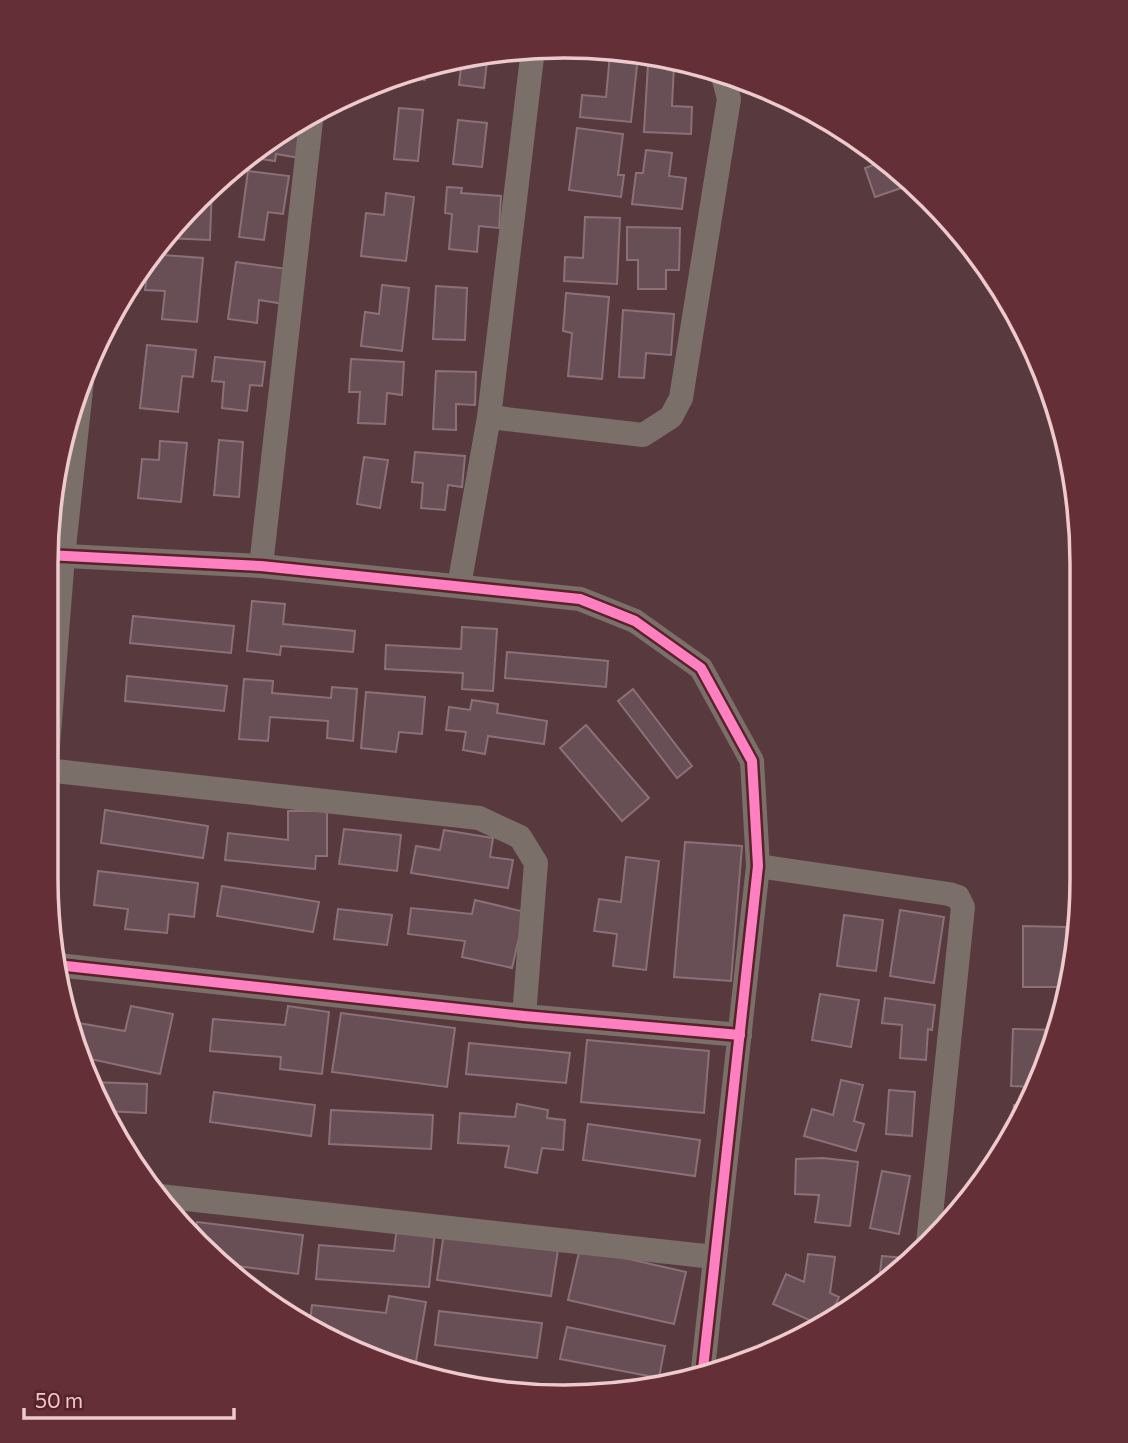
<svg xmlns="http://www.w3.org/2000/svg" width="1128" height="1443" viewBox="0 0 1128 1443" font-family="Commissioner,sans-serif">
<rect width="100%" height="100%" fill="#583a3e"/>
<g fill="#684f56" stroke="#8a7177" stroke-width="2">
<polygon points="488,52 484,88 459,85 462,58"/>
<polygon points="610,54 638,56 631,122 580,117 582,95 606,97"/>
<polygon points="648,64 674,65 672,106 692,107 691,134 644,132"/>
<polygon points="426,66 425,80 400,77 401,72"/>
<polygon points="399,108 423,110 418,161 394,159"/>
<polygon points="458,120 487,123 482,167 453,164"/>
<polygon points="287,127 304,130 300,158 276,154 275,161 246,157"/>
<polygon points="577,128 623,134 618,175 624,175 621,197 569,190"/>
<polygon points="646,150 672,153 669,176 686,178 682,209 632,204 636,173 643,173"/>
<polygon points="888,160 913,184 875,197 865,168"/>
<polygon points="248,171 289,176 283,214 268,212 264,240 239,237"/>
<polygon points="212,185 210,240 166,238 166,234"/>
<polygon points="447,187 462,188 461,193 501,196 499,228 479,226 477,252 449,249 452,214 445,213"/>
<polygon points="386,193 414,197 406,261 361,256 366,213 384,215"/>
<polygon points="585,217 620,218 617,284 564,281 565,257 583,258"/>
<polygon points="627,227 680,228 679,270 666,270 666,289 638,289 638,260 627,260"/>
<polygon points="150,254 203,258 197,322 162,319 165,291 145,290"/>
<polygon points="236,262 288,269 284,304 259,300 257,323 228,319"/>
<polygon points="382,285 409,288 402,351 361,346 365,312 379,314"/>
<polygon points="436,286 467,288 465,340 433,339"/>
<polygon points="566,293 609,297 602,379 568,376 572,333 563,331"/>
<polygon points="623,310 674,314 671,355 646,353 644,378 619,377"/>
<polygon points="147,345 196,350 193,377 182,376 178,412 140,408"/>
<polygon points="215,357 265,362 262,386 250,385 247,411 222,408 224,382 212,381"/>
<polygon points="351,359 404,362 402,395 387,393 385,424 358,423 360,392 349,392"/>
<polygon points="436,371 476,372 475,405 456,404 456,430 433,429"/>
<polygon points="219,440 243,442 239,497 214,495"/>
<polygon points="160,441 187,443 181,502 138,498 142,459 159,460"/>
<polygon points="415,452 465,456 462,487 448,485 445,510 421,508 423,483 412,482"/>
<polygon points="364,457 388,460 380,508 357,504"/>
<polygon points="252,601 285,604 283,624 355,631 353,652 281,646 280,655 247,651"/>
<polygon points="133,616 234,626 231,653 130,643"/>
<polygon points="462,627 497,629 493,691 462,689 463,673 385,669 386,645 461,649"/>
<polygon points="507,652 608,661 606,687 505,678"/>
<polygon points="127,676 227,686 224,711 125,701"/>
<polygon points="244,679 273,681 272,693 331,698 332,687 357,689 353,741 327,738 328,721 270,717 268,741 239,739"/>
<polygon points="633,689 692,766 677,778 618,701"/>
<polygon points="366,692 425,697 422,734 399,732 396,752 361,748"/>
<polygon points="472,700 498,704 497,713 547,721 544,744 488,736 485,754 463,750 466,732 446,730 449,707 470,710"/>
<polygon points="586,725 649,798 622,821 560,748"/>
<polygon points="105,810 208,826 203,858 101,843"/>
<polygon points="288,811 327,811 327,856 316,856 315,869 225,860 228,833 288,840"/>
<polygon points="344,829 401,835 397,871 339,864"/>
<polygon points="444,830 493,838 490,857 513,860 508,888 411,873 416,846 440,850"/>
<polygon points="685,842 742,846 731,981 674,977"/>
<polygon points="626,857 659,861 646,970 613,966 617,934 594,931 599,899 621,902"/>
<polygon points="98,871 198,883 194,917 169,914 167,933 125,929 128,909 94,905"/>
<polygon points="222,886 319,902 313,932 217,916"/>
<polygon points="475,900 525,912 512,968 462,957 465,941 408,934 411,908 472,914"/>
<polygon points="338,909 392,915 387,945 334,939"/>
<polygon points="900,910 944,917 934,983 890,976"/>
<polygon points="844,915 883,920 876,971 837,966"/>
<polygon points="1023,926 1066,927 1066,987 1023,987"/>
<polygon points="820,994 859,1000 851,1047 812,1040"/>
<polygon points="885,998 935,1005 932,1030 928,1029 926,1060 900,1058 902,1025 882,1023"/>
<polygon points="131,1006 173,1014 160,1074 81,1057 67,1021 125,1031"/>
<polygon points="288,1006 329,1012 322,1074 280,1069 281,1057 210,1051 213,1019 285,1025"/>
<polygon points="341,1013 455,1028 447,1087 332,1072"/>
<polygon points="1013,1029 1057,1030 1038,1087 1011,1086"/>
<polygon points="587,1040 709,1051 704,1113 581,1102"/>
<polygon points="469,1043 570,1053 566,1083 466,1074"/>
<polygon points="841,1080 863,1085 854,1121 864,1124 856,1151 804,1136 812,1109 833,1115"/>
<polygon points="92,1082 147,1084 146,1113 104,1111"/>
<polygon points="889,1090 915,1092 912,1136 886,1134"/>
<polygon points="214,1092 315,1105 311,1136 210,1122"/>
<polygon points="517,1104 548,1110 547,1118 565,1120 563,1150 542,1148 537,1173 505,1167 509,1146 458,1143 460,1113 515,1117"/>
<polygon points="1014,1105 1028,1106 1011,1138"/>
<polygon points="331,1110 433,1115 431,1149 329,1144"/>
<polygon points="588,1124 700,1140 695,1176 583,1160"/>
<polygon points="823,1158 858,1162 850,1226 815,1222 819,1195 795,1194 796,1159"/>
<polygon points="882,1171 910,1176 899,1234 870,1228"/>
<polygon points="197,1222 303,1235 298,1274 222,1264 195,1242"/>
<polygon points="397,1226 435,1232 429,1287 316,1279 319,1245 394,1251"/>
<polygon points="444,1233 558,1250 551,1296 437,1280"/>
<polygon points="580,1248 686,1272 674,1324 568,1300"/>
<polygon points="808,1254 835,1257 830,1293 839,1297 825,1327 773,1304 786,1274 804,1282"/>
<polygon points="882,1256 905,1258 904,1270 878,1289"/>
<polygon points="389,1296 426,1302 414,1373 378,1358 380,1350 348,1346 309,1330 312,1305 386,1313"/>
<polygon points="439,1311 542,1323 537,1358 435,1345"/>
<polygon points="567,1327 665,1346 659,1378 560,1359"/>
</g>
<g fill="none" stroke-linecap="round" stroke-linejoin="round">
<g stroke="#7a6f69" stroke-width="24">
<polyline points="489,417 643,435 671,417 681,398 729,99 722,72"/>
<polyline points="47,555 261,566 580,599 635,621 701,668 752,761 758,866 702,1378"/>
<polyline points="261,566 312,112"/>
<polyline points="459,586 489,417 533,49"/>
<polyline points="46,770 479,818 520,837 536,863 524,1016"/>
<polyline points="46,771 63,557 82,380"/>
<polyline points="758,866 949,894 958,897 963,907 928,1244"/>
<polyline points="57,965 524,1016 740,1035"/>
<polyline points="159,1196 714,1257"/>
</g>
<g stroke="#59222a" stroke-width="15">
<g id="cycleway">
<polyline points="47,555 261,566 580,599 635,621 701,668 752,761 758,866 702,1378"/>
<polyline points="57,965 524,1016 740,1035"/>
</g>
</g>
<use href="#cycleway" stroke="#ff80c0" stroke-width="10"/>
</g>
<path d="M0 0H1128V1443H0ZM564 58H564A506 506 0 0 1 1070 564V879A506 506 0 0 1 564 1385H564A506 506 0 0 1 58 879V564A506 506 0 0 1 564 58Z" fill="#652f37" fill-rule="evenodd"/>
<path fill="none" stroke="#eecacd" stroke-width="3.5" d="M564 58H564A506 506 0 0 1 1070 564V879A506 506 0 0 1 564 1385H564A506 506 0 0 1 58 879V564A506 506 0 0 1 564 58Z"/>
<path d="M24 1408v10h210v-10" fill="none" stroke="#eecacd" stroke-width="3.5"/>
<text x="35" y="1408" font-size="21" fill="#eecacd" stroke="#59222a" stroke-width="5" paint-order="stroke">50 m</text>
</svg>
